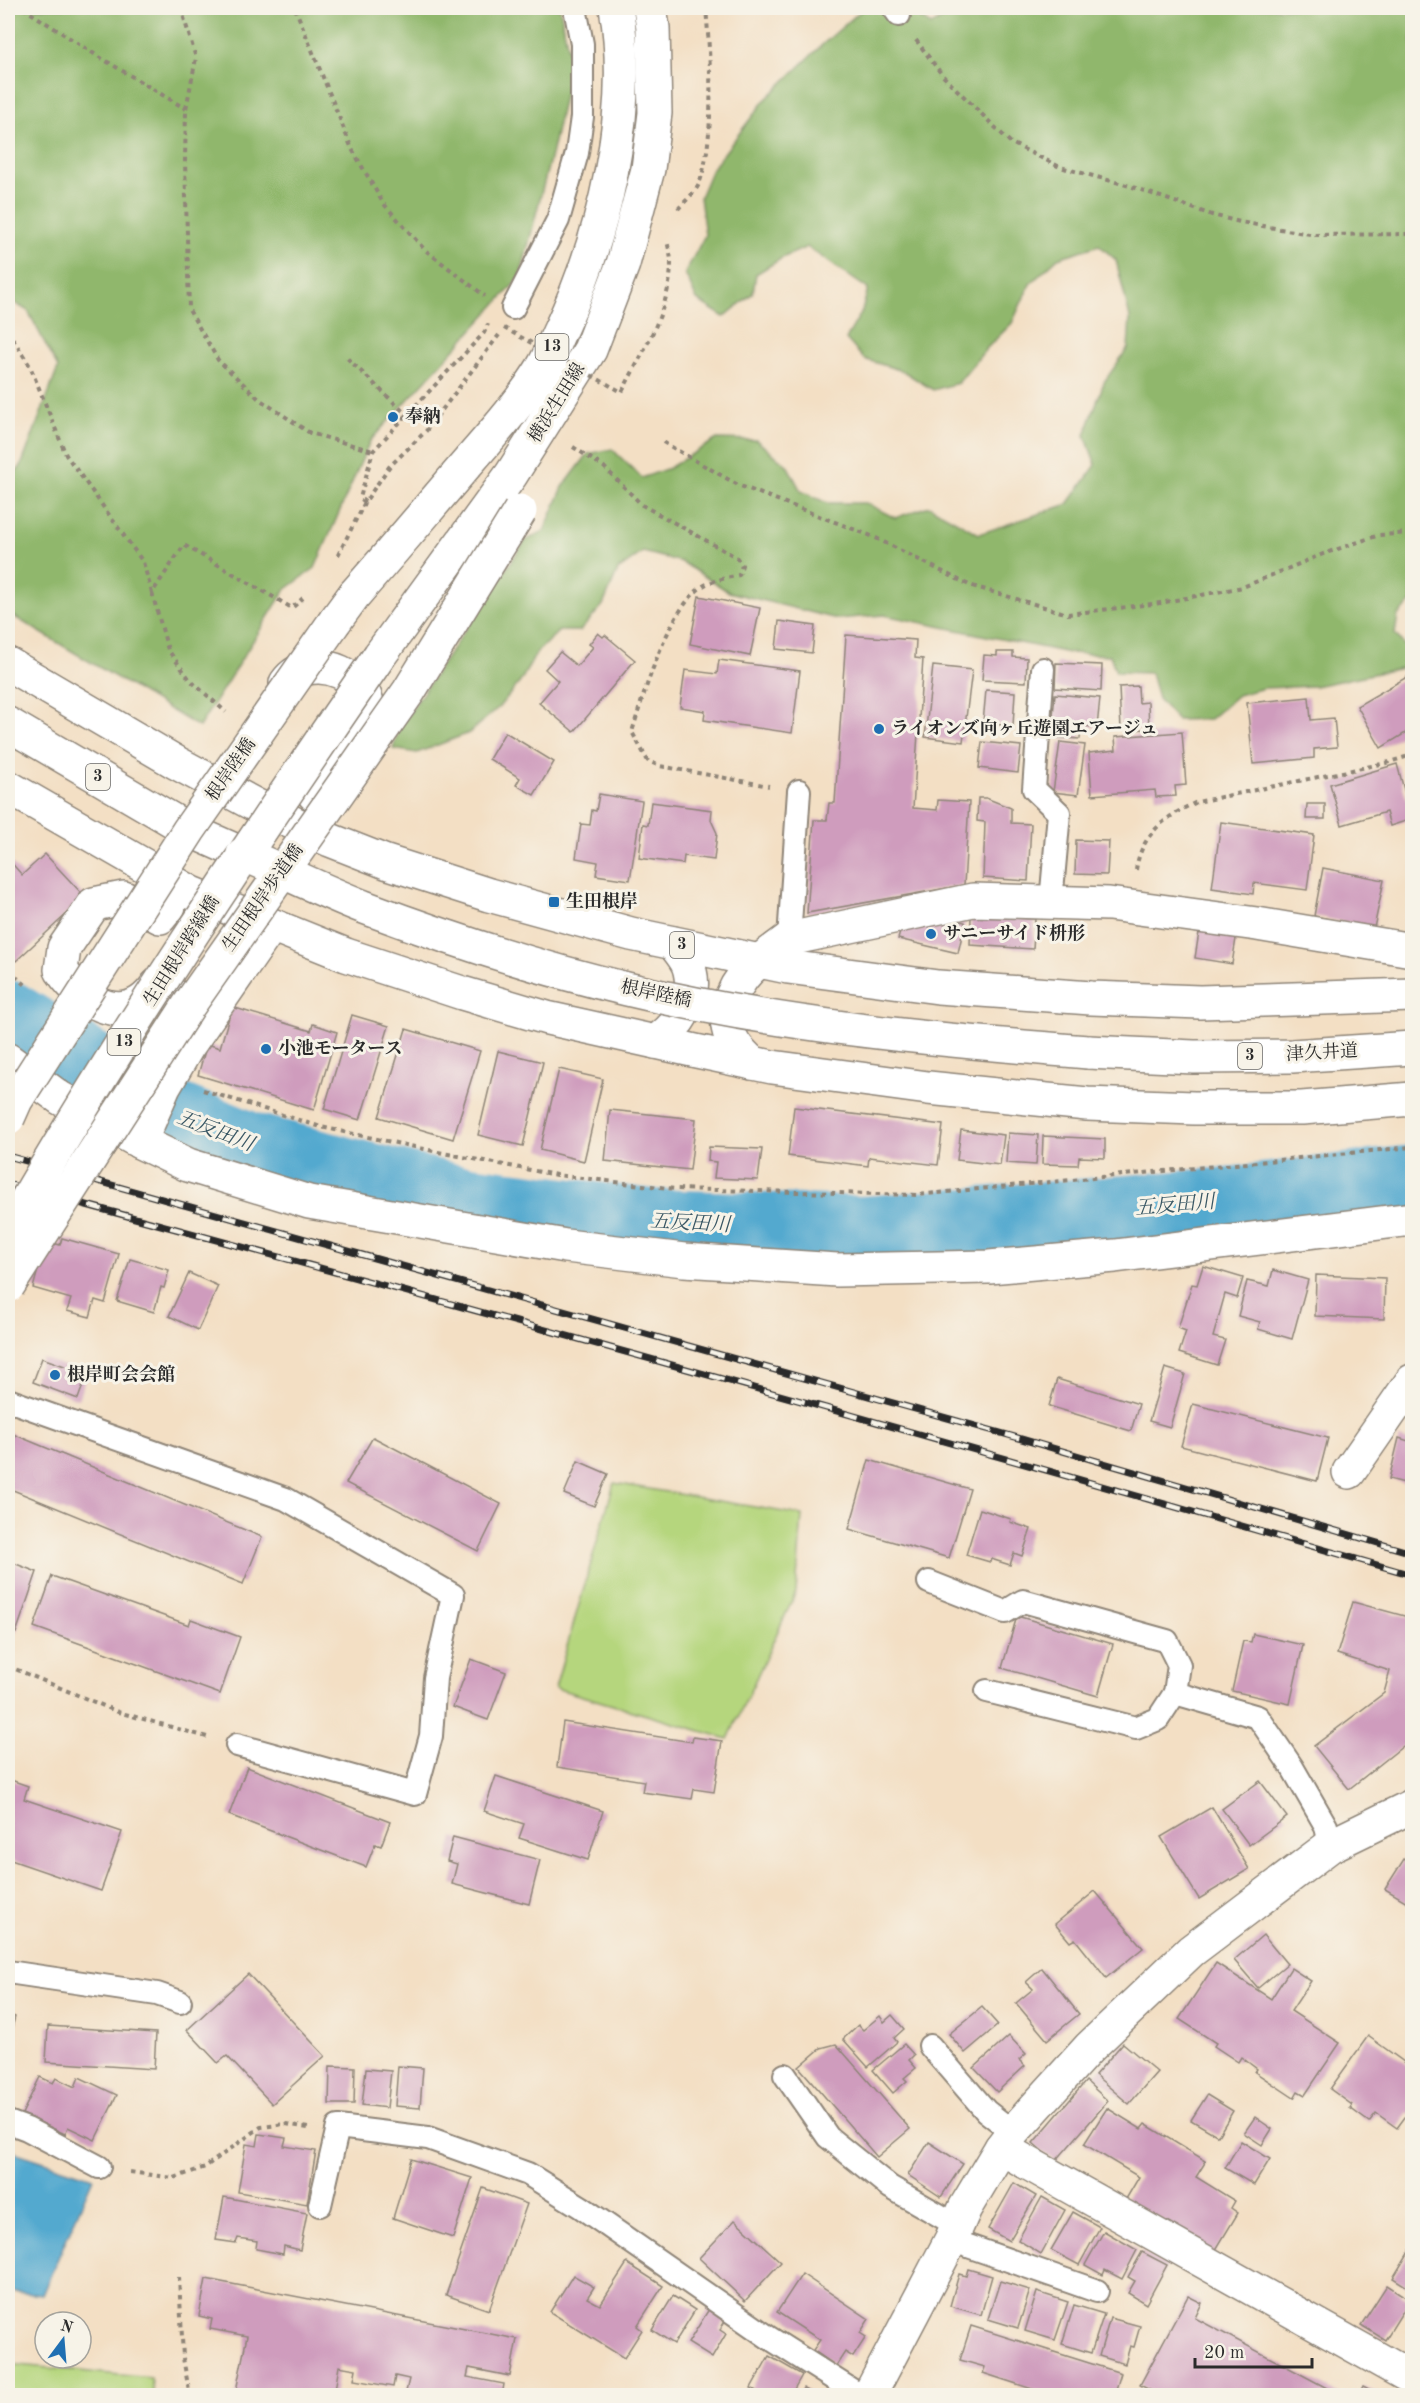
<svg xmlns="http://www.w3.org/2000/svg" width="1420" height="2403" viewBox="0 0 1420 2403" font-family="'Old Standard TT','Noto Serif JP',serif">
<rect width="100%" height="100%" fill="#f7f3e8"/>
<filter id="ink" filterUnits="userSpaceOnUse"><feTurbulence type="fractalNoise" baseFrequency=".0167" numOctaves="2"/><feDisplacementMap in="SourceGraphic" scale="12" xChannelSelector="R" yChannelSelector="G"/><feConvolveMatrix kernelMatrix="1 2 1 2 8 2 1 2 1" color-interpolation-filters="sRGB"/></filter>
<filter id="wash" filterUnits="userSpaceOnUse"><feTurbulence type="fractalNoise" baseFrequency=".008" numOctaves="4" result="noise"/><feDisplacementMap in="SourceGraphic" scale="24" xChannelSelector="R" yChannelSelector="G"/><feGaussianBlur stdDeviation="1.35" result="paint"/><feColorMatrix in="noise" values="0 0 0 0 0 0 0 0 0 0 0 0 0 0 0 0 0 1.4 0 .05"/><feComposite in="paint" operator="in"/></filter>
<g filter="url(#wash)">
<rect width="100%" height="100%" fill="#f3dfc4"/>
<g fill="#b5d67d" stroke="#708054" stroke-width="1.5">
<polygon points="614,1483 802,1515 796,1592 728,1739 555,1688"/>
<polygon points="8,2364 151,2378 154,2395 8,2395"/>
</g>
<g fill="#90b76c" stroke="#5e714c" stroke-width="1.5">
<polygon points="8,8 560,8 571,65 552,151 520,278 370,441 315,568 285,590 199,727 8,613 8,482 21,466 58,368 28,311 8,299"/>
<polygon points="864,8 905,8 931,25 963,8 1412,8 1412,602 1398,615 1395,634 1409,651 1406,667 1315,686 1264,688 1238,695 1210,719 1177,720 1158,699 1151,673 1116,672 1110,655 1069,653 884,615 837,619 729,592 682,562 643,552 618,570 603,605 580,631 559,631 537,652 520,682 499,707 469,733 417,753 393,749 399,728 525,541 544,531 563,487 588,454 612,449 642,478 669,468 717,439 756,440 787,465 801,491 827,503 866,503 895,518 929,506 979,534 1068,504 1096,465 1085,435 1104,382 1128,348 1130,318 1116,260 1099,245 1058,258 1030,284 1012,323 986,349 958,383 933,390 903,371 864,359 846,339 862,311 868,289 807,247 782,258 756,274 753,293 724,317 697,300 685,273 705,235 700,197 712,169 764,101 823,44"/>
</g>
<polygon fill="#52a9cf" stroke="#3e6a7d" stroke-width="1.5" points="8,2150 93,2178 42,2295 8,2291"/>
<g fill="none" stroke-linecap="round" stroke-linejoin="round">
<polyline stroke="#52a9cf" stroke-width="70" points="8,1015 173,1116 252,1148 453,1199 654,1224 863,1231 1227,1202 1412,1180"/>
</g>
<g id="blocks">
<g fill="#cf9cbd">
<polygon points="699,596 760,608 750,656 690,644"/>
<polygon points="779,621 815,626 812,653 776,649"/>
<polygon points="598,633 603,637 605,635 635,660 574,732 539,703 558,681 545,669 560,652 577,666 593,647 589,644"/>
<polygon points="846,635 916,640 915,658 923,659 913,808 937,810 938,800 969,802 964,885 807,913 814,820 827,820 829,803 835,803"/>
<polygon points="997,652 1013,652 1013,657 1027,658 1026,682 982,680 984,655 997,656"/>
<polygon points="719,660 800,671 792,733 704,720 705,711 680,707 685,670 717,674"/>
<polygon points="1056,663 1102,665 1101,691 1055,688"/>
<polygon points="933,666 972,670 963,742 925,737"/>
<polygon points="1412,674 1412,729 1381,748 1357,706"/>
<polygon points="1138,686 1139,703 1148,702 1149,729 1121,730 1119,687"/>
<polygon points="986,690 1015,692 1013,726 983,723"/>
<polygon points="1055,694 1100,698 1097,727 1081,726 1080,739 1051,737"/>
<polygon points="1309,697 1311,720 1334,718 1337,747 1314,749 1314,758 1253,764 1247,703"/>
<polygon points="505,732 554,762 534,795 516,785 520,778 489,759"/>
<polygon points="1182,732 1186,785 1175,786 1176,796 1156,797 1155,790 1092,795 1089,753 1116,750 1115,737"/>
<polygon points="982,742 1021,746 1018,773 979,768"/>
<polygon points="1060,742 1085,745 1078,795 1053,792"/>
<polygon points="1397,764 1412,819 1390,826 1386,812 1342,825 1330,784"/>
<polygon points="599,794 642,801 630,880 596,875 598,862 576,858 581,824 590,825 592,810 596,811"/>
<polygon points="978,798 986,798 1011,808 1011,823 1031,824 1028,881 983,878 985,822 977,821"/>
<polygon points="651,802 712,810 711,820 717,833 714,860 684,856 683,864 639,858 643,824 648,825"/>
<polygon points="1307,804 1325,804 1325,819 1306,819"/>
<polygon points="1221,822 1314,835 1307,890 1254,883 1253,894 1212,888"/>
<polygon points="1076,840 1109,841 1107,875 1075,874"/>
<polygon points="45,854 85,897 16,961 8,952 8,859 22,875"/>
<polygon points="1323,868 1384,880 1374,928 1314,916"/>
<polygon points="971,916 1035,919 1033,949 970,945"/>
<polygon points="946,919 965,922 958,953 898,939 901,929"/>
<polygon points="1200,926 1237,932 1232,964 1195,958"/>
<polygon points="232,1007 311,1031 313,1024 337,1032 314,1110 198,1075 207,1044 220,1048"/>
<polygon points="352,1015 389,1026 360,1120 324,1109"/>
<polygon points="406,1029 480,1051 453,1139 379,1117"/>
<polygon points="498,1051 543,1062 523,1146 478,1135"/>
<polygon points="559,1069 603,1079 584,1161 540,1150"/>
<polygon points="794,1107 943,1125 938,1165 869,1157 868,1166 788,1156"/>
<polygon points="610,1110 696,1119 690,1170 605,1161"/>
<polygon points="961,1130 1004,1135 1000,1165 957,1160"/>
<polygon points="1008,1133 1038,1135 1036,1165 1006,1163"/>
<polygon points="1043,1136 1105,1139 1105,1158 1079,1157 1078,1165 1042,1164"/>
<polygon points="709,1147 762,1149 758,1180 714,1178 716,1162 708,1161"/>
<polygon points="62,1238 119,1254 105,1303 95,1300 90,1317 67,1311 71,1299 33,1288 46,1241 60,1245"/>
<polygon points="130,1259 169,1270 164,1288 161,1287 154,1312 117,1301"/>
<polygon points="1203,1266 1243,1278 1237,1298 1225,1294 1213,1337 1225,1340 1217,1365 1179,1353 1186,1331 1178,1328 1192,1284 1197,1285"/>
<polygon points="1273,1270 1308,1280 1292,1339 1258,1329 1260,1322 1238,1316 1247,1281 1269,1286"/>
<polygon points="189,1273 218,1286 198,1330 169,1316"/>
<polygon points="1316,1275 1385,1278 1384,1319 1315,1316"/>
<polygon points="42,1358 87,1374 78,1399 33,1382"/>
<polygon points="1165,1368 1185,1374 1170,1427 1149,1421"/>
<polygon points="1057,1379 1139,1404 1131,1431 1049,1406"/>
<polygon points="1193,1404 1328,1438 1317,1481 1181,1446"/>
<polygon points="8,1432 262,1537 243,1584 8,1488"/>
<polygon points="373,1437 501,1504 478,1551 346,1483"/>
<polygon points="1399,1438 1412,1442 1412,1485 1389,1479"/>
<polygon points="869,1460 970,1489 949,1558 849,1529"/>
<polygon points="578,1461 608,1474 594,1506 564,1494"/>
<polygon points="980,1509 1011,1519 1010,1522 1031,1529 1022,1556 1014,1553 1010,1565 991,1559 990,1562 966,1555"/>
<polygon points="8,1561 37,1572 16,1633 8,1630"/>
<polygon points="52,1576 189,1625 191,1619 240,1637 220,1694 34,1627"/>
<polygon points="1353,1602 1412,1618 1412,1739 1349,1789 1314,1746 1384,1693 1390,1671 1337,1654"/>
<polygon points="1017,1616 1113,1644 1098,1696 1002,1668"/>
<polygon points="1253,1634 1303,1645 1290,1704 1232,1691 1243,1641 1251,1642"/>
<polygon points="471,1659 506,1672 488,1720 453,1707"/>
<polygon points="563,1722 692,1742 693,1737 722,1741 714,1792 694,1789 692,1799 642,1792 644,1781 557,1767"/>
<polygon points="247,1767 390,1822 381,1846 375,1844 366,1867 229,1815"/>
<polygon points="496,1776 603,1811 588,1860 519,1838 524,1824 484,1811"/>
<polygon points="8,1779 28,1786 24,1799 122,1832 101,1891 8,1859"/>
<polygon points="1260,1781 1287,1817 1249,1845 1222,1809"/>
<polygon points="1212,1807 1249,1869 1199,1899 1161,1837"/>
<polygon points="453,1837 540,1860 529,1904 452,1884 457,1864 447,1861"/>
<polygon points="1404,1859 1412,1865 1412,1905 1385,1889"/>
<polygon points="1095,1891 1143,1948 1106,1978 1075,1939 1070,1942 1055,1924"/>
<polygon points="1263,1935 1287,1964 1258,1988 1234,1960"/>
<polygon points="1216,1963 1271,1999 1291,1968 1311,1981 1291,2011 1340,2043 1305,2095 1298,2091 1294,2098 1255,2072 1257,2069 1241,2057 1238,2062 1214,2046 1216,2043 1179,2019"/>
<polygon points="1042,1968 1079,2014 1047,2040 1016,2003 1033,1989 1026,1982"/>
<polygon points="248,1974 325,2056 272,2104 227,2056 218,2063 187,2030"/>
<polygon points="982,2007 998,2025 965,2053 949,2034"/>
<polygon points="8,2014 15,2017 8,2043"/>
<polygon points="892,2015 904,2029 894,2038 897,2042 868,2067 843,2039 858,2025 863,2030 880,2016 884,2022"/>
<polygon points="48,2026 156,2033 154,2069 46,2062"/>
<polygon points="1009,2036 1026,2054 1019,2060 1025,2066 997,2092 974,2068"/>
<polygon points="1368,2036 1412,2068 1412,2116 1408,2113 1397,2128 1376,2113 1369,2122 1350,2108 1352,2105 1330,2089"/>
<polygon points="1123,2043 1157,2072 1129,2104 1095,2075"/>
<polygon points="836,2044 910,2129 877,2157 799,2067 821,2048"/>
<polygon points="904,2044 914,2055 909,2060 916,2068 904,2078 907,2081 893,2093 873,2070"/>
<polygon points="330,2066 355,2067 354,2104 329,2104"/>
<polygon points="398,2066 423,2068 420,2108 395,2106"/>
<polygon points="366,2069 391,2071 387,2108 362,2105"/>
<polygon points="40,2077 53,2083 56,2078 75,2087 79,2077 117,2095 95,2140 68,2127 65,2134 22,2114"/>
<polygon points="1086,2081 1108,2101 1055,2162 1033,2143"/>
<polygon points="1207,2095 1233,2111 1218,2136 1191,2120"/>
<polygon points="1107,2108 1141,2129 1145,2124 1206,2161 1196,2177 1235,2201 1231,2208 1238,2213 1214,2253 1126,2199 1139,2177 1084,2144"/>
<polygon points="1255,2117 1272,2129 1262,2145 1244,2133"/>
<polygon points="259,2134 286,2138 284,2146 316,2151 307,2204 238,2192 246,2144 257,2146"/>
<polygon points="1241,2141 1270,2159 1254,2185 1225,2168"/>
<polygon points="929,2142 963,2164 941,2197 908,2175"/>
<polygon points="411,2159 472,2178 453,2238 393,2218"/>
<polygon points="1014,2183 1036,2196 1009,2241 988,2229"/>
<polygon points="483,2188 527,2204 489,2310 446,2295"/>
<polygon points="224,2197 307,2213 300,2250 284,2246 283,2254 256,2249 257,2241 238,2238 236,2243 216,2240"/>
<polygon points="1042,2197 1065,2210 1041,2254 1018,2240"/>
<polygon points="1073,2212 1100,2227 1079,2265 1051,2250"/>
<polygon points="735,2220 781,2262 745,2301 699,2258"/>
<polygon points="1104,2231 1137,2250 1122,2279 1105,2270 1103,2275 1085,2265"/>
<polygon points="1412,2247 1412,2290 1393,2278"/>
<polygon points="1142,2252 1167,2265 1146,2304 1128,2293 1135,2281 1128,2277"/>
<polygon points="627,2263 663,2286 637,2326 642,2330 624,2358 550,2312 573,2275 594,2287 587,2298 600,2305"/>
<polygon points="968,2269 992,2276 981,2315 950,2306 959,2274 966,2276"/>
<polygon points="802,2274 869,2319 860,2333 866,2337 853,2357 845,2352 836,2366 813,2350 820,2340 777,2312"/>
<polygon points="206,2279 517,2339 510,2376 469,2368 467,2377 504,2384 502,2396 405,2396 409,2379 395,2376 393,2387 354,2380 356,2369 339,2366 334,2396 235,2396 247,2336 210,2329 212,2319 199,2316"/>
<polygon points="1000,2281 1030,2290 1018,2328 988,2319"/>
<polygon points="1387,2285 1410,2300 1385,2340 1361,2325"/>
<polygon points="1037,2292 1068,2302 1055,2340 1025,2331"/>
<polygon points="673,2296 695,2310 674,2344 652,2330"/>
<polygon points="1188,2296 1202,2303 1195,2318 1342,2396 1161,2396 1140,2385"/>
<polygon points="1074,2305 1104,2314 1091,2353 1062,2344"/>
<polygon points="709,2309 726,2319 720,2330 726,2334 712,2358 688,2343"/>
<polygon points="1110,2318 1140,2326 1134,2347 1130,2346 1125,2364 1099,2356"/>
<polygon points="971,2326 1121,2373 1114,2396 1054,2396 983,2373 985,2367 960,2360"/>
<polygon points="769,2356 802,2375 790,2396 765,2396 751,2388"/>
<polygon points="1363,2386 1382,2396 1358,2396"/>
<polygon points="803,2388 817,2396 799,2396"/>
</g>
</g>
</g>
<g filter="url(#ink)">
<use href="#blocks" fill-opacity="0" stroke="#8f8578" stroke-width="1.5"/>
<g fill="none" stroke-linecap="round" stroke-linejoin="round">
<g stroke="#8f8578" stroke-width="26">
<g id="lane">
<polyline points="894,8 899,15"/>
<polyline points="513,308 558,220 577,153 582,117 582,44 575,8"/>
<polyline points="1043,669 1034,789 1059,813 1051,902"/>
<polyline points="789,939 799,791"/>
<polyline points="8,1400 286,1499 453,1595 435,1678 431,1736 415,1794 237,1745"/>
<polyline points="929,1582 1005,1612 1023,1601 1167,1641 1179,1665 1175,1693 1258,1717 1292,1767 1326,1826 1330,1846"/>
<polyline points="987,1691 1136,1728 1158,1719 1175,1693"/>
<polyline points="8,1972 157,1994 180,2002"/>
<polyline points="930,2046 986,2111 1013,2132"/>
<polyline points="785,2075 828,2137 890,2187 958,2226"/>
<polyline points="8,2122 27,2129 99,2167"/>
<polyline points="320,2205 338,2127 428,2138 528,2174 581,2207 768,2337 861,2396"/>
<polyline points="951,2240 1097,2291"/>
</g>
</g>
<g stroke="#8f8578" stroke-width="36">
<g id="street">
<path d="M286,683c25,-36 93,-6 80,38 -2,6 -9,13 -13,19 -13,18 -26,36 -39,54l15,10"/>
<path d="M169,906l-9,11 -36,-19 -30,6 -30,44 -3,22c24,35 67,59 96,15l32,20"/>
<polyline points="758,962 789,939 973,900 1109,904 1257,924 1412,950"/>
<polyline points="8,1060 60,1098 140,1142 188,1165 309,1202 566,1246 684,1260 837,1270 989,1267 1115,1256 1412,1219"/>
<polyline points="140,1142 164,1087 188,1046 271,926"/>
<polyline points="1349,1472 1412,1381"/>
<polyline points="1001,2148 1412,2378"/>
<polyline points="869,2396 951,2240 965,2208 1001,2148 1013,2132 1089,2048 1191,1951 1330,1846 1412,1806"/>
</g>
</g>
<g stroke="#8f8578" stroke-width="36">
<g id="primary">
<path d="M335,621l19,-26c37,-42 73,-85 110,-128 27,-31 57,-64 79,-100 7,-11 11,-25 17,-37 44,-94 74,-219 56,-322"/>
<polyline points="380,655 511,475 590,350 623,264 648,169 655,113 653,28 650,8"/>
<polyline points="8,664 177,763 257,806 330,840 386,862 489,895 631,934 788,967 938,987 1091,998 1200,1002 1412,995"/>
<polyline points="8,724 189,830 243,854"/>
<polyline points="8,787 192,893 346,955 462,993 547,1018 696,1051 772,1067 928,1088 1087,1104 1194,1108 1302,1108 1412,1099"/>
<path d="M655,1042c23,-15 42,-42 35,-71 -2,-11 -11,-20 -17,-28"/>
<polyline points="1088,1052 1194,1057 1292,1056 1412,1048"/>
<path d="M752,1063c-8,-8 -17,-15 -21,-26 -11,-27 5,-58 27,-75"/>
</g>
</g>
<g stroke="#8f8578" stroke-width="4" stroke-dasharray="4.5 4.5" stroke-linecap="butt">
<polyline points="23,8 96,55 186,109"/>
<polyline points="181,8 196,58 186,109 185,161 189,310 218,360 259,399 310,433 373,451"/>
<polyline points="295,8 352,149 383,203 425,250 485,296"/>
<polyline points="916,40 943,76 1011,143 1060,167 1130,186 1212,215 1240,222 1315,235 1412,234"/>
<path d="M678,209c6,-7 17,-16 21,-25 17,-44 11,-129 7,-176"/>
<polyline points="8,331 30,366 66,455 143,562 152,593 184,545 292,608 303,598"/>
<polyline points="347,358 407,415"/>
<polyline points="663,442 738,485 874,537 969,585 1068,614 1160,603 1243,587 1323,554 1379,535 1412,533"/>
<path d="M573,447l31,20 38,38 94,52 6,8 -3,10c-12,3 -26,5 -36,11 -35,23 -59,107 -71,146l16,29 12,5 109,20"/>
<polyline points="365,502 360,498 373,451 484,333 488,324"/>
<polyline points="338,555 365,502 389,467 426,431 499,335"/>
<polyline points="152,593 168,650 191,681 226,712"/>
<path d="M1136,870c5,-36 30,-54 61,-68l189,-39 26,-8"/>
<polyline points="8,970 27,986"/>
<polyline points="203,1090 321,1127 443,1153 556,1175 676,1189 917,1195 1412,1147"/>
<polyline points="8,1666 118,1712 207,1737"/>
<polyline points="130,2172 174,2178 205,2167 261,2127 286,2124 308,2128"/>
<polyline points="179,2277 183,2358 190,2396"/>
</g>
<use href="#lane" stroke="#fff" stroke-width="22"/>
<use href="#street" stroke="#fff" stroke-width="33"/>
<use href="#primary" stroke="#fff" stroke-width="33"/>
<g stroke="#2b2b2b" stroke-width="7">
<g id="rail">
<polyline points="8,1156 1008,1435 1412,1553"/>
<path d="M8,1184c469,125 937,256 1404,391"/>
</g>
</g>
<use href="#rail" stroke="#f7f3e8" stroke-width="4.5" stroke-dasharray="14" stroke-linecap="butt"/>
<g stroke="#8f8578" stroke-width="36" stroke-linecap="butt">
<polyline id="street-bridge" points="8,1286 189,1005 409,691 520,511"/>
</g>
<g stroke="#8f8578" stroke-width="36" stroke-linecap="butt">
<g id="primary-bridge">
<path d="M243,854c40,17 80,37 121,53 85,32 174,61 263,82 151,36 306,51 461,63"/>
<polyline points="8,1118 16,1100 189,830 335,621"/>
<path d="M8,1232c114,-198 242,-388 372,-577"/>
</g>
</g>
<path stroke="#8f8578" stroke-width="4" stroke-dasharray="4.5 4.5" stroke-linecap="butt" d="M504,328l118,64c20,-39 49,-84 49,-130 0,-7 -3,-15 -4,-22"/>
<use href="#street-bridge" stroke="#fff" stroke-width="33"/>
<use href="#primary-bridge" stroke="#fff" stroke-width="33"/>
</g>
</g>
<g fill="#1f6fb2" stroke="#f7f3e8" stroke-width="2">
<circle cx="393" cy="417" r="6"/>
<circle cx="879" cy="729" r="6"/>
<rect x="548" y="896" width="12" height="12" rx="3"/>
<circle cx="931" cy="934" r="6"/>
<circle cx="266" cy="1049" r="6"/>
<circle cx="55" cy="1375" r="6"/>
</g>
<g text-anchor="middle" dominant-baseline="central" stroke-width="6" stroke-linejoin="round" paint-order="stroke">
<g fill="#f7f3e8" stroke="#686764" stroke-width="1.5">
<rect x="535.5" y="334" width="33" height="26" rx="4.5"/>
<rect x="86" y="764" width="24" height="26" rx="4.5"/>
<rect x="670" y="932" width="24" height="26" rx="4.5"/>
<rect x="107.5" y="1029" width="33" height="26" rx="4.5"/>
<rect x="1238" y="1043" width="24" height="26" rx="4.5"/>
</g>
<g font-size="16" font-weight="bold" fill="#2b2b2b">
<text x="552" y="347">13</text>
<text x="98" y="777">3</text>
<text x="682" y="945">3</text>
<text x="124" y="1042">13</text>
<text x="1250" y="1056">3</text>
</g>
<g font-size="18" fill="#2b2b2b" stroke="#f7f3e8">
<text transform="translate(557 403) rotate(-58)">横浜生田線</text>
<text transform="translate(231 770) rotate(-55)">根岸陸橋</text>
<text transform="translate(263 898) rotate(-55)">生田根岸歩道橋</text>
<text transform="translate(182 951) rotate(-58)">生田根岸跨線橋</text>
<text transform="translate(656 994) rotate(12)">根岸陸橋</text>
<text transform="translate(1322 1053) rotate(-3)">津久井道</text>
</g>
<g font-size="18" font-weight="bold" fill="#2b2b2b" stroke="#f7f3e8" text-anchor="start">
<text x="405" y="417">奉納</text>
<text x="891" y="729">ライオンズ向ヶ丘遊園エアージュ</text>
<text x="566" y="902">生田根岸</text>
<text x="943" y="934">サニーサイド枡形</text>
<text x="278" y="1049">小池モータース</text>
<text x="67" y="1375">根岸町会会館</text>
</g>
<g font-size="20" font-style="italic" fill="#395764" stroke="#f7f3e8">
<text transform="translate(215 1132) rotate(21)">五反田川</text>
<text transform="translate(1175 1206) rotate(-5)">五反田川</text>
<text transform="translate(690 1224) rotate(3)">五反田川</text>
</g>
</g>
<rect width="1420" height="2403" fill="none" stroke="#f7f3e8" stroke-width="30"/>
<g transform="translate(63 2340) rotate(16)"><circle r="28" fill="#f7f3e8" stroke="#a5a39c" stroke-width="1.5"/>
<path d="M0-4.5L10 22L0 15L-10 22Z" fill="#1f6fb2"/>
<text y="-9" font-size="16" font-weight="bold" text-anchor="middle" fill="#2b2b2b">N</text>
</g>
<path d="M1195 2358v9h117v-9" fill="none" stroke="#2b2b2b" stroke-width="3"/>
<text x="1204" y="2358" font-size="18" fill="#2b2b2b" stroke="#f7f3e8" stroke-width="4.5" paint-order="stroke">20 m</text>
</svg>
